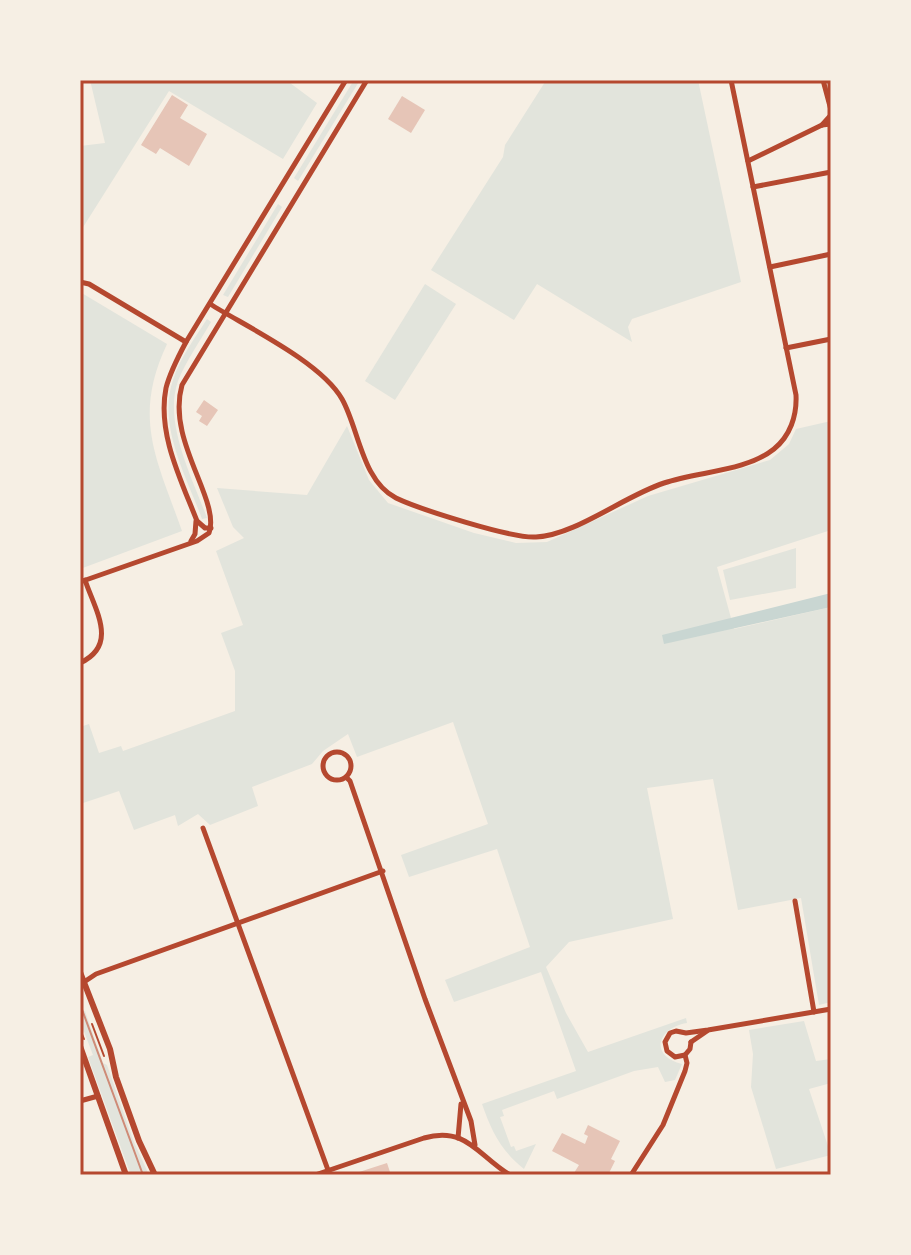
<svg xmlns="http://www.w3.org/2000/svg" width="911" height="1255" viewBox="0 0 911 1255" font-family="'Work Sans',sans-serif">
<rect width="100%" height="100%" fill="#f6efe4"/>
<g fill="#e2e4dc">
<polygon points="90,80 286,80 317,103 283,159 169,91 80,232 80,146 105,143"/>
<polygon points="354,80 360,80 298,181 294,178"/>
<polygon points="543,80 698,80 741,282 632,319 628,327 632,342 537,284 514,320 431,270 503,157 505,145 545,82"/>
<polygon points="278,204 282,207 228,297 223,295"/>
<polygon points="425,284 456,304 395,400 365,381"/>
<path d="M80,292l87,52c-35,74 -10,116 15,187l-102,38z"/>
<path d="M207,319l4,3c-11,19 -25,39 -33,59 -15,42 15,98 29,137l-5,1c-15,-42 -45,-93 -29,-139 7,-22 22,-42 34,-61z"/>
<path d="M831,421v109l-114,37 17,62 97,-22v395l-12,3 -18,-107 -63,12 -25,-131 -66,9 26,131 -104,23 -23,25 20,46 22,39 98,-34 1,5c-30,5 -38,33 -5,41l-7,16 -10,2 -7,-15 -24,4 -77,28 -3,-8 -52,19 2,6 -4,1 11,30 3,-1 2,5 20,-7 -12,25c-23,-18 -33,-39 -42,-65l94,-33 -35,-99 -87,30 -9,-22 85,-33 -33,-98 -88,28 -8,-22 87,-31 -35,-102 -96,35 -9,-23 -25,17 -11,13 -60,23 6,19 -48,19 -12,-11 -20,12 -3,-11 -41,15 -15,-39 -39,13v-77l9,-3 10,29 22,-7 2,5 112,-40v-40l-14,-38 22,-8 -27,-74 28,-13 -11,-11 -16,-39 90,7 40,-69 22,54 19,23 86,30 42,10 31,-1 101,-46 122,-36 19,-16 7,-15z"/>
<polygon points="796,548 796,588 730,600 723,570"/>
<polygon points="85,1011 103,1063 107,1065 133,1140 149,1175 133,1175 129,1170 88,1057 93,1055 80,1021 80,1012"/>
<polygon points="804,1021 816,1061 831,1059 831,1083 809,1089 831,1155 776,1169 751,1087 753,1054 749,1030"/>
</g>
<polygon fill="#c9d6d2" points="831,593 831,607 664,644 662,635"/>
<g fill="#e6c5b7">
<polygon points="172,95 188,105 180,118 207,134 189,166 160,148 156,154 141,145"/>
<polygon points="402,96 425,110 411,133 388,119"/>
<polygon points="204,400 218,410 207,426 199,421 202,416 196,412"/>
<polygon points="588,1125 620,1141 611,1159 615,1161 608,1175 576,1175 574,1173 579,1165 552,1151 562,1133 585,1144 588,1136 584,1134"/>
<polygon points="387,1163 391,1175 354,1175 353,1174"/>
</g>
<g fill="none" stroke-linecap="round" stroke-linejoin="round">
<g stroke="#b5482f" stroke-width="2">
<polyline points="92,1024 104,1056"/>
<polyline points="80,1029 84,1039"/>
</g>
<g stroke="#b5482f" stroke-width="5">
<polyline points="823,80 831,110"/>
<polyline points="822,125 831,115"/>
<polyline points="748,161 822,125 831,124"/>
<polyline points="753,187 831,172"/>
<polyline points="770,267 831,254"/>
<polyline points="80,282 89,284 186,342"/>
<path d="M210,304c37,23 111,58 132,95 17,30 20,82 54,99 23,11 117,41 140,39 40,-2 88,-41 128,-54 35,-12 81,-11 110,-34 16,-13 23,-33 22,-54l-65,-315"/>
<polyline points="786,348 831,339"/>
<path d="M211,528h-6l-8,-7c-16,-41 -40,-88 -31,-133 4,-16 12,-31 20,-46l160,-262"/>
<polyline points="191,541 195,534 196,521"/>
<path d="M80,582l117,-41 12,-8c12,-33 -43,-92 -27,-148l185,-305"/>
<path d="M80,663c39,-18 15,-53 5,-83"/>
<circle cx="337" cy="766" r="14"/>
<polyline points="346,777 350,781 425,999 471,1121 475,1145"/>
<polyline points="203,828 328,1170"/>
<polyline points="795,901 814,1012"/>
<polyline points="84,982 96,974 383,871"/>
<polyline points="691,1042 707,1031"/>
<polyline points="685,1055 675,1057 667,1051 665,1042 670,1033 676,1031 686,1033 708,1030 831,1009"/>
<polyline points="80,1101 98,1096"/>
<polyline points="458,1138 461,1104"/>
<path d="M315,1175l109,-37c43,-12 54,18 86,37"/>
<polyline points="631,1175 663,1125 685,1071 687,1063 685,1055 690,1049 691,1042"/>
</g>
<g stroke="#b5482f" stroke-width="6">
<polyline points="80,972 110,1049 116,1077 139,1141 155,1175"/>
<polyline points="80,1046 126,1175"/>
</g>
<polyline stroke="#cf8b77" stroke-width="2" points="80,1004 143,1175"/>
</g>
<rect width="911" height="1255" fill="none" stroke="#f6efe4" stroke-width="164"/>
<rect x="82" y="82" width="747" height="1091" fill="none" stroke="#b5482f" stroke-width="3"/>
</svg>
